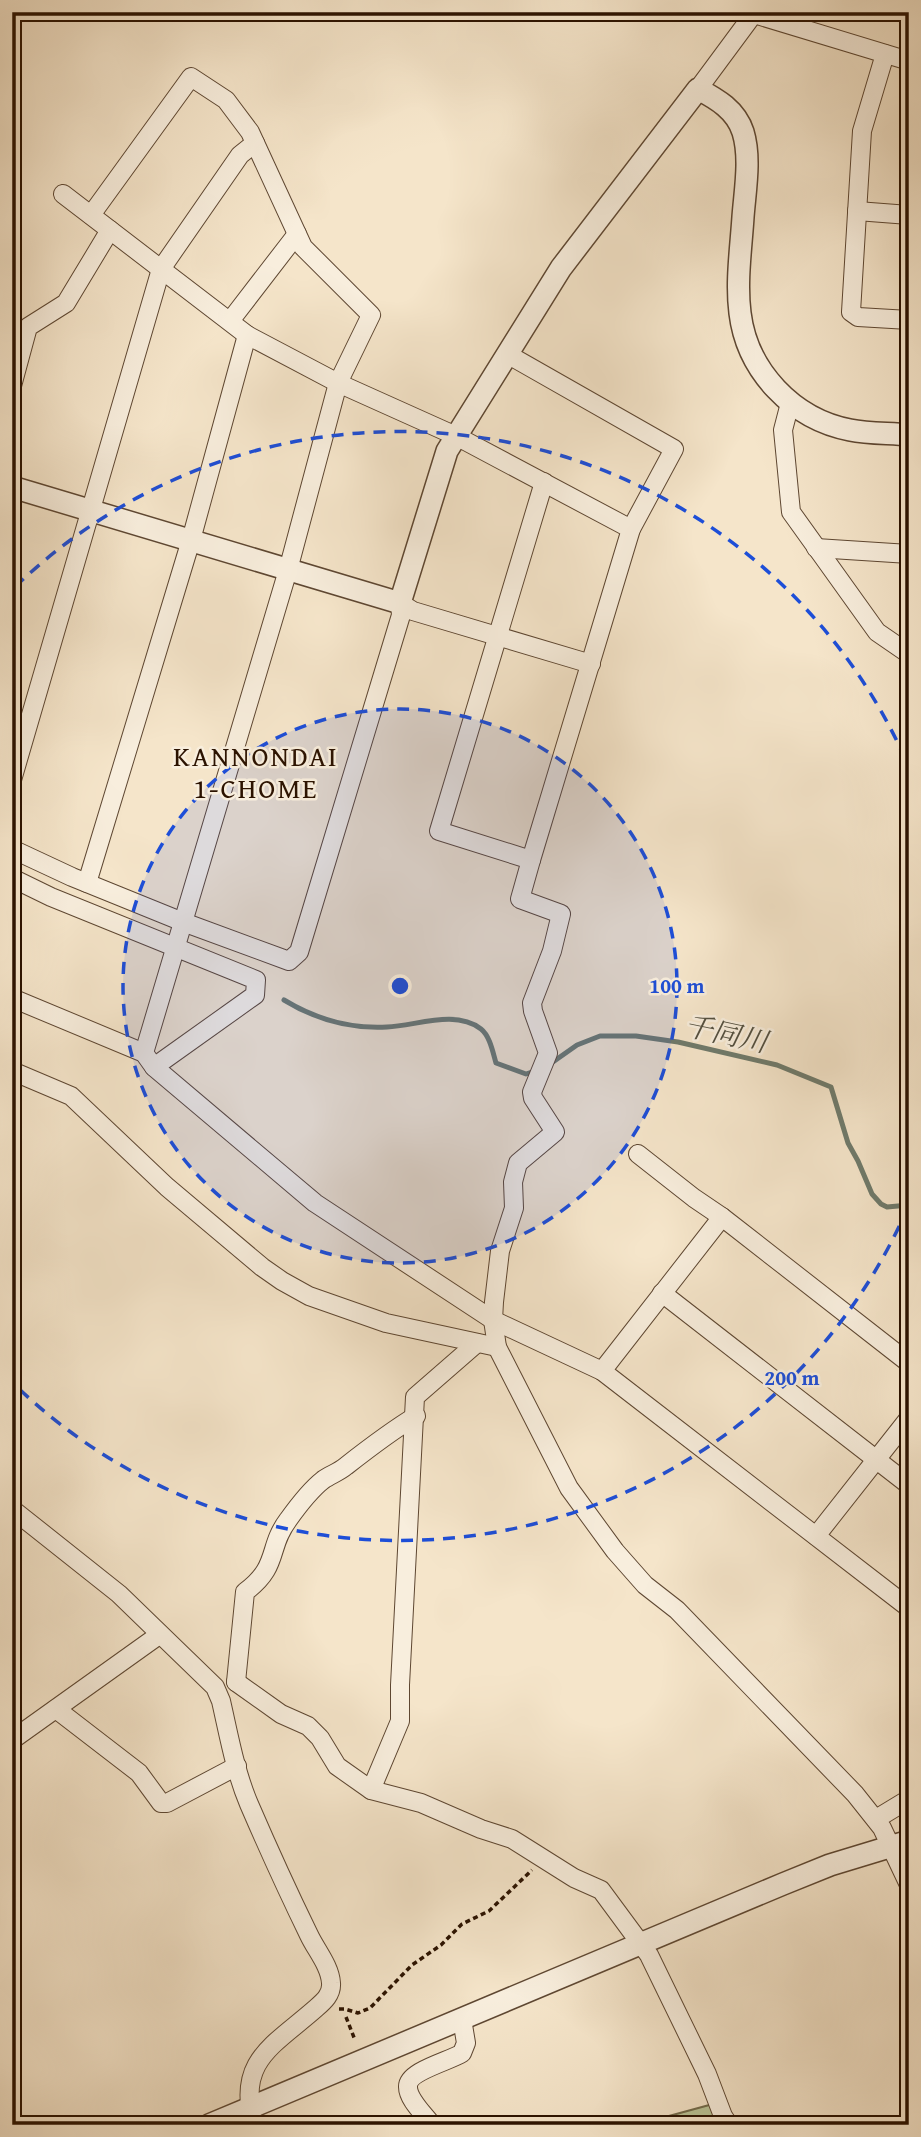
<svg xmlns="http://www.w3.org/2000/svg" width="921" height="2137" viewBox="0 0 921 2137" font-family="'Gentium Book Plus','Noto Serif JP',serif">
<rect width="100%" height="100%" fill="#f5e5ca"/>
<filter id="stains"><feTurbulence type="fractalNoise" baseFrequency=".00286" numOctaves="4"/><feColorMatrix values="0 0 0 0 .2 0 0 0 0 .09 0 0 0 0 .02 0 0 0 .5 -.17"/></filter>
<radialGradient id="worn" r=".72"><stop offset=".6" stop-color="#630" stop-opacity="0"/><stop offset="1" stop-color="#630" stop-opacity=".3"/></radialGradient>
<polygon fill="#bac598" stroke="#726c4c" stroke-width="2" points="713,2104 723,2125 653,2125 669,2116"/>
<g fill="none" stroke-linecap="round" stroke-linejoin="round">
<g stroke="#6f7a6b" stroke-width="5">
<path d="M284,1000c31,19 66,29 103,27 29,-1 68,-18 94,2 9,7 12,24 15,34l30,11 9,-3"/>
<polyline points="550,1064 577,1045 600,1036 636,1036 678,1042 777,1065 831,1087 848,1143 858,1161 872,1194 881,1204 887,1207 909,1205"/>
</g>
<g stroke="#5e4732" stroke-width="20">
<g id="minor">
<polyline points="754,14 909,61"/>
<polyline points="885,54 862,131 851,312 858,317 909,320"/>
<polyline points="698,89 755,12"/>
<polyline points="63,194 247,335 338,383 456,436 631,529"/>
<polyline points="857,211 909,215"/>
<polyline points="91,215 191,77 226,100 250,132 303,247 371,315 338,383 288,570 144,1053"/>
<polyline points="230,321 297,234"/>
<polyline points="507,354 674,449 631,529 531,860 439,831 544,482"/>
<polyline points="12,386 28,327 66,303 110,230"/>
<polyline points="790,403 783,430 791,512 877,632 909,654"/>
<polyline points="816,548 909,554"/>
<polyline points="12,780 161,269 240,155 255,143"/>
<polyline points="12,849 72,877 183,922 289,961 299,952 401,615 400,603 413,611 591,664"/>
<polyline points="531,860 520,899 561,914 552,951 532,1003 533,1011 548,1053 532,1092 533,1098 555,1132 518,1163 513,1182 514,1208 500,1251 494,1302 493,1320 497,1347 569,1488 615,1551 645,1585 677,1610 855,1794 882,1828 909,1885"/>
<polyline points="12,878 51,897 256,980 255,995 154,1067"/>
<polyline points="87,883 191,540 247,335"/>
<polyline points="12,998 144,1053 154,1067 315,1203 493,1320 602,1371 909,1608"/>
<polyline points="12,1071 71,1096 167,1187 262,1267 282,1281 309,1296 386,1323 497,1347"/>
<polyline points="722,1217 909,1363"/>
<polyline points="662,1293 909,1485"/>
<polyline points="602,1371 722,1217 694,1198 638,1154"/>
<path d="M12,1509l107,85 96,93 6,14c8,35 14,70 28,103 19,44 39,88 60,131 7,15 21,31 22,48 1,12 -8,19 -16,26 -42,37 -79,52 -61,116"/>
<polyline points="816,1536 909,1418"/>
<polyline points="236,1682 281,1714 308,1726 320,1738 337,1766 371,1790 421,1803 481,1829 512,1839 574,1878 601,1890 649,1955 707,2074 723,2116 729,2125"/>
<path d="M236,1682l9,-90c35,-26 22,-44 43,-72 10,-14 21,-29 35,-40 7,-5 16,-8 23,-14 23,-18 45,-35 70,-50"/>
<polyline points="56,1709 139,1773 161,1803 167,1803 237,1766"/>
<polyline points="12,1740 159,1635"/>
<polyline points="371,1790 400,1721 400,1685 415,1397 477,1343"/>
<polyline points="876,1819 909,1799"/>
<path d="M432,2125c-7,-10 -24,-25 -24,-38 -1,-16 42,-26 54,-34l4,-10 -4,-24"/>
</g>
</g>
<g stroke="#5e4732" stroke-width="24">
<g id="tertiary">
<path d="M12,487l388,116 47,-152 114,-183 137,-179c19,10 38,21 45,43 8,26 2,58 0,85 -2,31 -7,65 -3,96 7,58 53,106 110,117 19,4 39,3 59,5"/>
<polyline points="209,2125 783,1884 830,1865 909,1841"/>
</g>
</g>
<g stroke="#2b1200" stroke-width="3.5" stroke-dasharray="5 3.5" stroke-linecap="butt">
<polyline points="339,2009 345,2009 358,2013 370,2008 412,1965 441,1945 462,1924 489,1911 532,1870"/>
<polyline points="346,2017 355,2040"/>
</g>
<use href="#minor" stroke="#f8eedd" stroke-width="18"/>
<use href="#tertiary" stroke="#f8eedd" stroke-width="21"/>
</g>
<circle cx="400" cy="986" r="277" fill="#1d4ed8" fill-opacity=".12"/>
<g fill="none" stroke="#1d4ed8" stroke-width="3.5" stroke-dasharray="12 9">
<circle cx="400" cy="986" r="277"/>
<path d="M908 1207A554 554 0 0 1 15 1385M15 587A554 554 0 0 1 908 765"/>
</g>
<g text-anchor="middle" dominant-baseline="central" stroke-width="5" stroke-linejoin="round" paint-order="stroke">
<g font-size="28" letter-spacing="2" fill="#2b1200" stroke="#f8eedd">
<text x="256" y="755">KANNONDAI<tspan x="256" dy="32">1-CHOME</tspan></text>
</g>
<g font-size="28" font-style="italic" fill="#534f3f" stroke="#f8eedd">
<text transform="translate(726 1033) rotate(12)">千同川</text>
</g>
</g>
<circle cx="400" cy="986" r="10" fill="#1d4ed8" stroke="#f8eedd" stroke-width="3.5"/>
<g font-size="21" text-anchor="middle" font-weight="bold" fill="#1d4ed8" stroke="#f8eedd" stroke-width="5" stroke-linejoin="round" paint-order="stroke">
<text x="677" y="993">100 m</text>
<text x="792" y="1385">200 m</text>
</g>
<rect width="921" height="2137" fill="none" stroke="#f5e5ca" stroke-width="42"/>
<rect x="14" y="14" width="893" height="2109" fill="none" stroke="#2b1200" stroke-width="3.5"/>
<rect x="21" y="21" width="879" height="2095" fill="none" stroke="#2b1200" stroke-width="2"/>
<rect width="100%" height="100%" filter="url(#stains)"/>
<rect width="100%" height="100%" fill="url(#worn)"/>
</svg>
